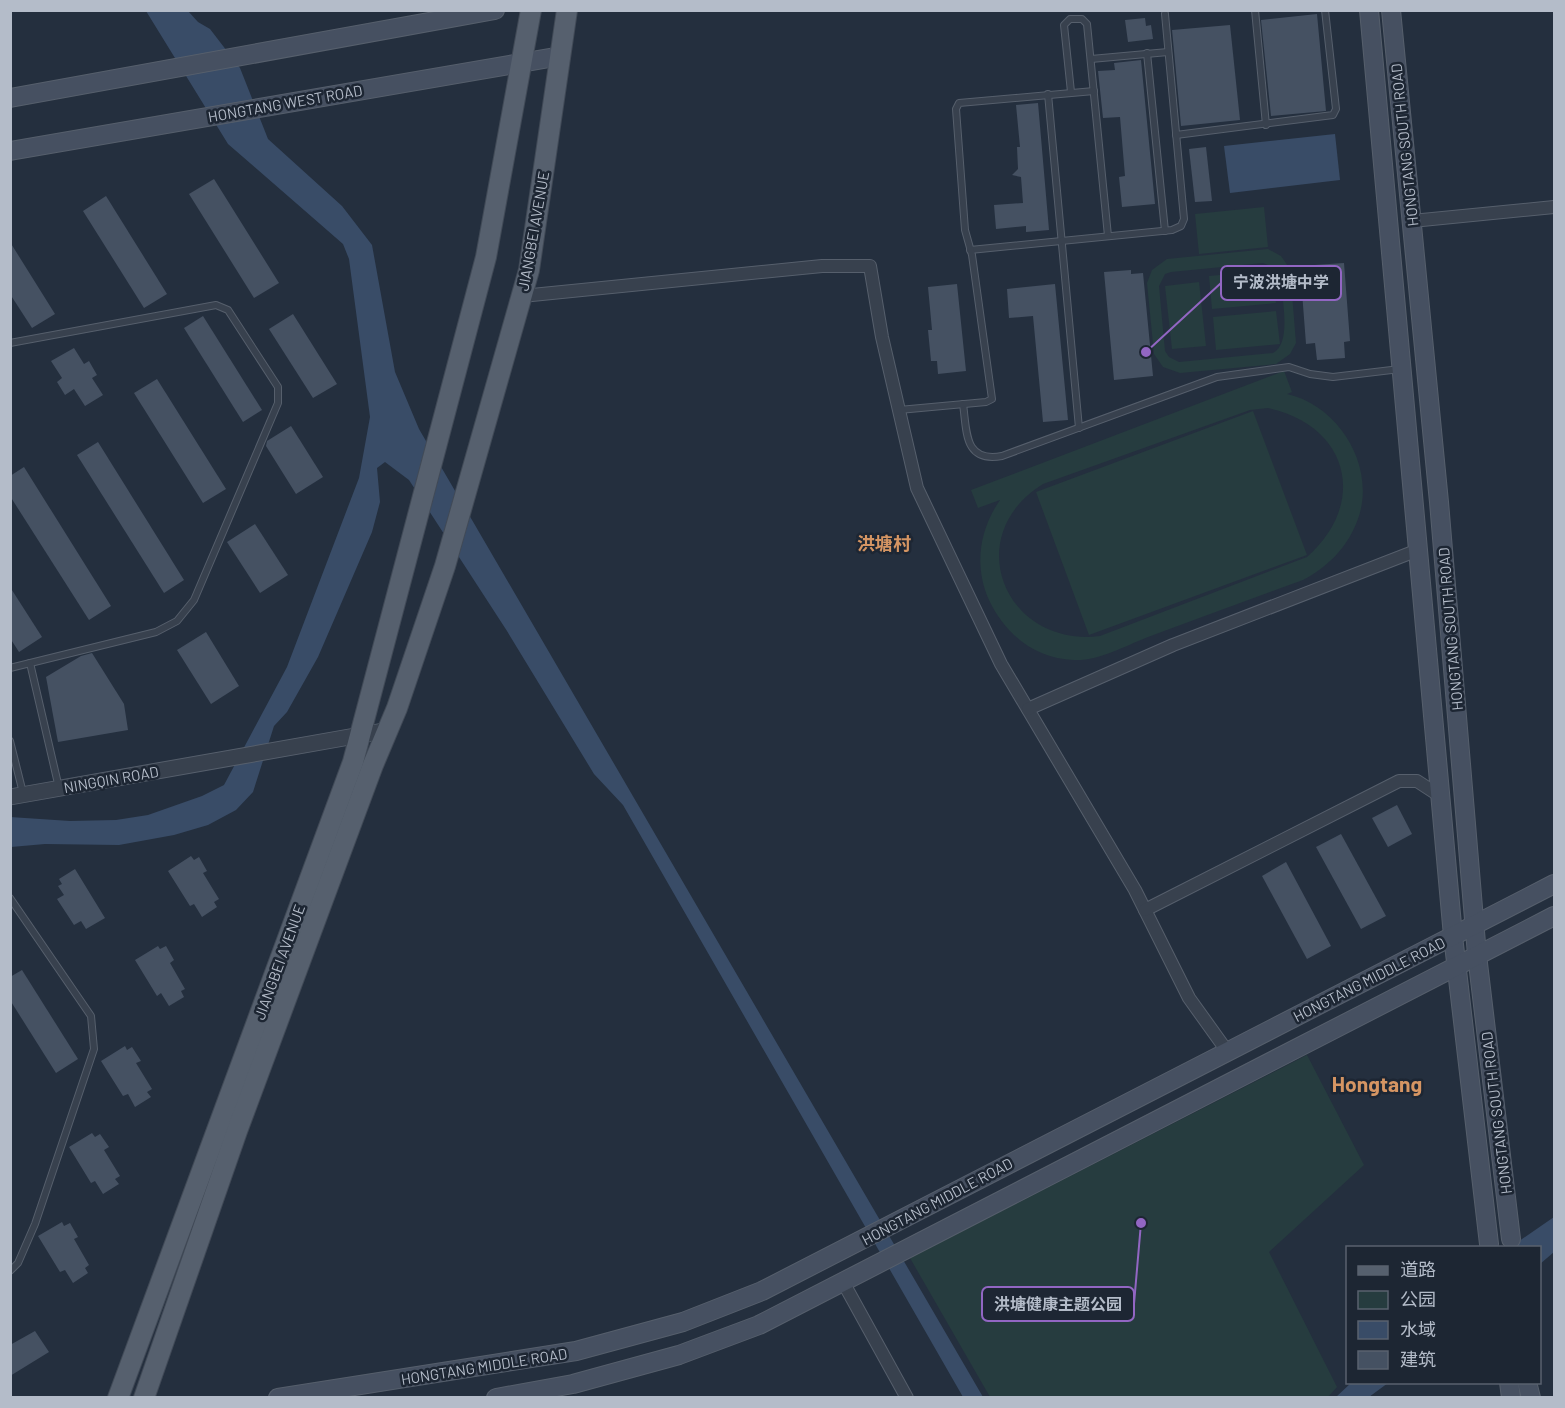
<svg xmlns="http://www.w3.org/2000/svg" width="1565" height="1408" viewBox="0 0 1565 1408" font-family="Barlow,'Noto Sans SC',sans-serif">
<rect width="100%" height="100%" fill="#242f3e"/>
<g fill="#263c3f" fill-rule="evenodd">
<polygon points="1264,207 1268,247 1199,254 1195,214"/>
<path d="M1268,249l13,7 9,13 6,74 -6,11 -14,10 -96,9 -17,-6 -9,-13 -7,-71 5,-13 15,-11zM1263,263l13,5 4,6c1,20 13,69 -7,79l-94,9 -10,-5 -4,-6 -6,-65 6,-12 6,-2z"/>
<polygon points="1272,270 1276,303 1212,309 1209,276"/>
<polygon points="1199,282 1206,346 1172,349 1165,286"/>
<polygon points="1276,311 1280,344 1216,350 1213,317"/>
<path d="M1284,371l8,21 -5,2c54,12 92,77 69,130 -10,25 -30,44 -53,56 -52,19 -103,38 -155,57 -23,9 -49,24 -74,23 -39,-1 -69,-26 -85,-60 -15,-33 -10,-70 11,-100l-22,8 -7,-18zM1268,408c80,17 101,94 39,149l-207,79c-95,12 -141,-100 -57,-152l207,-74z"/>
<polygon points="1253,411 1307,555 1089,635 1036,492"/>
<polygon points="1307,1055 1364,1165 1269,1252 1337,1387 1328,1397 990,1397 910,1258"/>
</g>
<g fill="#394c67">
<polygon points="146,11 188,11 198,22 210,29 240,68 268,139 342,206 372,245 395,372 419,429 983,1397 963,1397 623,805 594,774 507,631 409,480 385,462 377,468 380,502 372,532 318,657 287,712 274,726 253,792 236,810 208,825 174,835 119,845 45,844 11,847 10,817 70,821 116,820 148,815 202,796 224,785 287,667 359,478 370,417 349,259 343,244 228,144"/>
<polygon points="1335,134 1340,180 1230,193 1224,146"/>
<polygon points="1554,1217 1554,1252 1540,1264 1540,1248 1509,1248"/>
<polygon points="1351,1383 1351,1382 1388,1383 1369,1397 1336,1397"/>
</g>
<g fill="#455162">
<polygon points="1317,14 1326,111 1271,116 1261,20"/>
<polygon points="1145,18 1146,26 1151,25 1153,39 1128,42 1125,20"/>
<polygon points="1230,25 1240,120 1181,126 1172,30"/>
<polygon points="1141,60 1155,204 1122,207 1119,177 1125,176 1120,117 1103,118 1098,71 1115,70 1114,63"/>
<polygon points="1038,103 1049,230 1026,232 1026,226 996,229 994,205 1023,203 1021,177 1012,175 1018,169 1017,147 1020,147 1016,105"/>
<polygon points="1206,147 1212,201 1195,202 1189,149"/>
<polygon points="214,179 279,283 254,298 189,194"/>
<polygon points="106,196 167,294 144,308 83,211"/>
<polygon points="10,242 55,314 32,328 10,294"/>
<polygon points="1344,263 1350,341 1344,342 1345,358 1317,360 1315,343 1306,344 1300,266"/>
<polygon points="1131,270 1131,274 1143,273 1153,376 1114,380 1104,272"/>
<polygon points="957,284 966,371 938,374 937,361 931,361 928,330 932,330 928,287"/>
<polygon points="1055,284 1068,420 1043,422 1033,316 1009,318 1007,289"/>
<polygon points="293,314 337,384 313,398 269,329"/>
<polygon points="203,316 262,410 243,422 184,328"/>
<polygon points="74,348 84,364 89,361 97,375 92,378 103,395 85,406 74,389 65,395 57,382 62,378 51,361"/>
<polygon points="157,379 226,489 203,503 134,393"/>
<polygon points="291,426 323,477 296,494 266,446 267,441"/>
<polygon points="98,442 184,580 164,593 77,455"/>
<polygon points="24,467 111,606 89,620 10,496 10,476"/>
<polygon points="255,524 288,575 260,593 227,542"/>
<polygon points="10,587 42,637 19,652 10,638"/>
<polygon points="206,632 239,686 211,704 177,650"/>
<polygon points="92,653 124,704 128,730 58,742 46,677 81,656"/>
<polygon points="1397,805 1412,834 1388,847 1372,818"/>
<polygon points="1341,834 1386,916 1361,929 1316,847"/>
<polygon points="191,856 194,860 199,857 207,871 203,873 219,899 214,902 217,907 202,917 194,904 190,906 168,871"/>
<polygon points="1286,862 1331,946 1307,959 1262,876"/>
<polygon points="75,869 105,918 86,929 81,921 74,925 57,899 64,895 58,886 62,884 59,879"/>
<polygon points="158,946 160,949 166,946 174,960 170,963 185,989 181,991 184,997 169,1006 161,993 157,996 135,960"/>
<polygon points="22,970 78,1059 56,1073 10,1000 10,977"/>
<polygon points="125,1046 127,1050 132,1047 141,1061 136,1063 152,1089 147,1092 151,1097 135,1107 128,1094 123,1096 101,1061"/>
<polygon points="92,1133 95,1137 100,1134 109,1147 104,1150 120,1176 115,1179 119,1184 103,1194 95,1181 91,1183 69,1147"/>
<polygon points="62,1222 64,1226 70,1223 78,1237 74,1239 89,1265 85,1268 88,1273 73,1283 65,1270 60,1272 38,1236"/>
<polygon points="35,1331 49,1352 10,1376 10,1345"/>
</g>
<g fill="none" stroke-linecap="round" stroke-linejoin="round">
<g stroke="#565f6c" stroke-width="8">
<g id="service">
<polyline points="1255,10 1266,125"/>
<polyline points="1147,53 1165,231"/>
<polyline points="1091,59 1168,52"/>
<polyline points="1071,92 1064,25 1070,19 1082,19 1087,24 1108,236"/>
<polyline points="1048,94 1079,428"/>
<polyline points="1176,135 1333,115 1336,109 1325,10"/>
<polyline points="970,250 1172,230 1181,226 1184,219 1165,14"/>
<polyline points="10,343 216,305 228,310 278,387 278,403 194,600 177,621 156,632 10,668"/>
<path d="M963,404c4,28 1,59 39,52l215,-79 72,-10 21,7 23,3 67,-8"/>
<polyline points="899,410 986,402 992,399 972,255 965,230 956,109 959,103 1094,91"/>
<polyline points="30,663 59,788"/>
<polyline points="10,741 23,793"/>
<polyline points="10,898 91,1016 94,1049 35,1224 18,1263 10,1271"/>
</g>
</g>
<g stroke="#565f6c" stroke-width="14">
<g id="minor">
<polyline points="1412,221 1554,207"/>
<polyline points="522,296 822,266 870,266 882,337 917,488 1001,664 1135,890 1189,998 1227,1051"/>
<polyline points="1028,709 1173,645 1418,550"/>
<polyline points="1145,910 1399,781 1417,781 1440,796"/>
<polyline points="843,1282 907,1398"/>
</g>
</g>
<g stroke="#565f6c" stroke-width="17">
<polyline id="tertiary" points="10,797 389,730"/>
</g>
<g stroke="#565f6c" stroke-width="20">
<g id="secondary">
<polyline points="1369,10 1453,936 1489,1244"/>
<polyline points="1391,10 1439,502 1477,955 1511,1239"/>
<polyline points="10,98 495,10"/>
<polyline points="10,151 561,56"/>
<polyline points="1509,1382 1511,1398"/>
<polyline points="1527,1382 1531,1398"/>
<polyline points="278,1398 576,1351 683,1322 762,1291 1554,884"/>
<polyline points="496,1398 573,1384 679,1355 759,1325 1554,916"/>
</g>
</g>
<g stroke="#414a57" stroke-width="22">
<g id="primary">
<polyline points="118,1398 353,762 486,257 531,10"/>
<polyline points="144,1398 237,1131 373,765 397,708 445,566 529,270 567,10"/>
</g>
</g>
<use href="#service" stroke="#38414e" stroke-width="6"/>
<use href="#minor" stroke="#38414e" stroke-width="12"/>
<use href="#tertiary" stroke="#38414e" stroke-width="15"/>
<use href="#secondary" stroke="#465061" stroke-width="18"/>
<use href="#primary" stroke="#56606e" stroke-width="20"/>
</g>
<g text-anchor="middle" dominant-baseline="central" stroke-width="5" stroke-linejoin="round" paint-order="stroke">
<g font-size="15" fill="#b4bcc9" stroke="#1d2633">
<text transform="translate(285 103) rotate(-10)">HONGTANG WEST ROAD</text>
<text transform="translate(1404 145) rotate(-96)">HONGTANG SOUTH ROAD</text>
<text transform="translate(533 231) rotate(-80)">JIANGBEI AVENUE</text>
<text transform="translate(1450 629) rotate(-95)">HONGTANG SOUTH ROAD</text>
<text transform="translate(111 779) rotate(-10)">NINGQIN ROAD</text>
<text transform="translate(279 962) rotate(-70)">JIANGBEI AVENUE</text>
<text transform="translate(1369 979) rotate(-27)">HONGTANG MIDDLE ROAD</text>
<text transform="translate(1496 1113) rotate(-97)">HONGTANG SOUTH ROAD</text>
<text transform="translate(937 1201) rotate(-28)">HONGTANG MIDDLE ROAD</text>
<text transform="translate(484 1366) rotate(-9)">HONGTANG MIDDLE ROAD</text>
</g>
<g font-size="18" font-weight="bold" fill="#d59563" stroke="#1d2633">
<text x="884" y="543">洪塘村</text>
</g>
<g font-size="21" font-weight="bold" fill="#d59563" stroke="#1d2633">
<text x="1377" y="1083">Hongtang</text>
</g>
</g>
<path fill="none" stroke="#9266c3" stroke-width="2" d="M1146 352L1221 283M1141 1223L1134 1304"/>
<g fill="#9266c3" stroke="#1d2633" stroke-width="2">
<circle cx="1146" cy="352" r="6"/>
<circle cx="1141" cy="1223" r="6"/>
</g>
<g fill="#1d2633" stroke="#9266c3" stroke-width="2">
<rect x="1221" y="266" width="120" height="34" rx="6"/>
<rect x="982" y="1287" width="152" height="34" rx="6"/>
</g>
<g font-size="16" text-anchor="middle" font-weight="bold" fill="#b4bcc9">
<text x="1281" y="288">宁波洪塘中学</text>
<text x="1058" y="1310">洪塘健康主题公园</text>
</g>
<rect width="1565" height="1408" fill="none" stroke="#b4bcc9" stroke-width="24"/>
<rect x="1346" y="1246" width="195" height="138" fill="#1d2633" stroke="#59626f" stroke-width="1.5"/>
<rect x="1358" y="1266" width="30" height="9" fill="#56606e" stroke="#59626f" stroke-width="1.5"/>
<text x="1400" y="1276" font-size="18" fill="#b4bcc9">道路</text>
<rect x="1358" y="1291" width="30" height="18" fill="#263c3f" stroke="#59626f" stroke-width="1.5"/>
<text x="1400" y="1306" font-size="18" fill="#b4bcc9">公园</text>
<rect x="1358" y="1321" width="30" height="18" fill="#394c67" stroke="#59626f" stroke-width="1.5"/>
<text x="1400" y="1336" font-size="18" fill="#b4bcc9">水域</text>
<rect x="1358" y="1351" width="30" height="18" fill="#455162" stroke="#59626f" stroke-width="1.5"/>
<text x="1400" y="1366" font-size="18" fill="#b4bcc9">建筑</text>
</svg>
